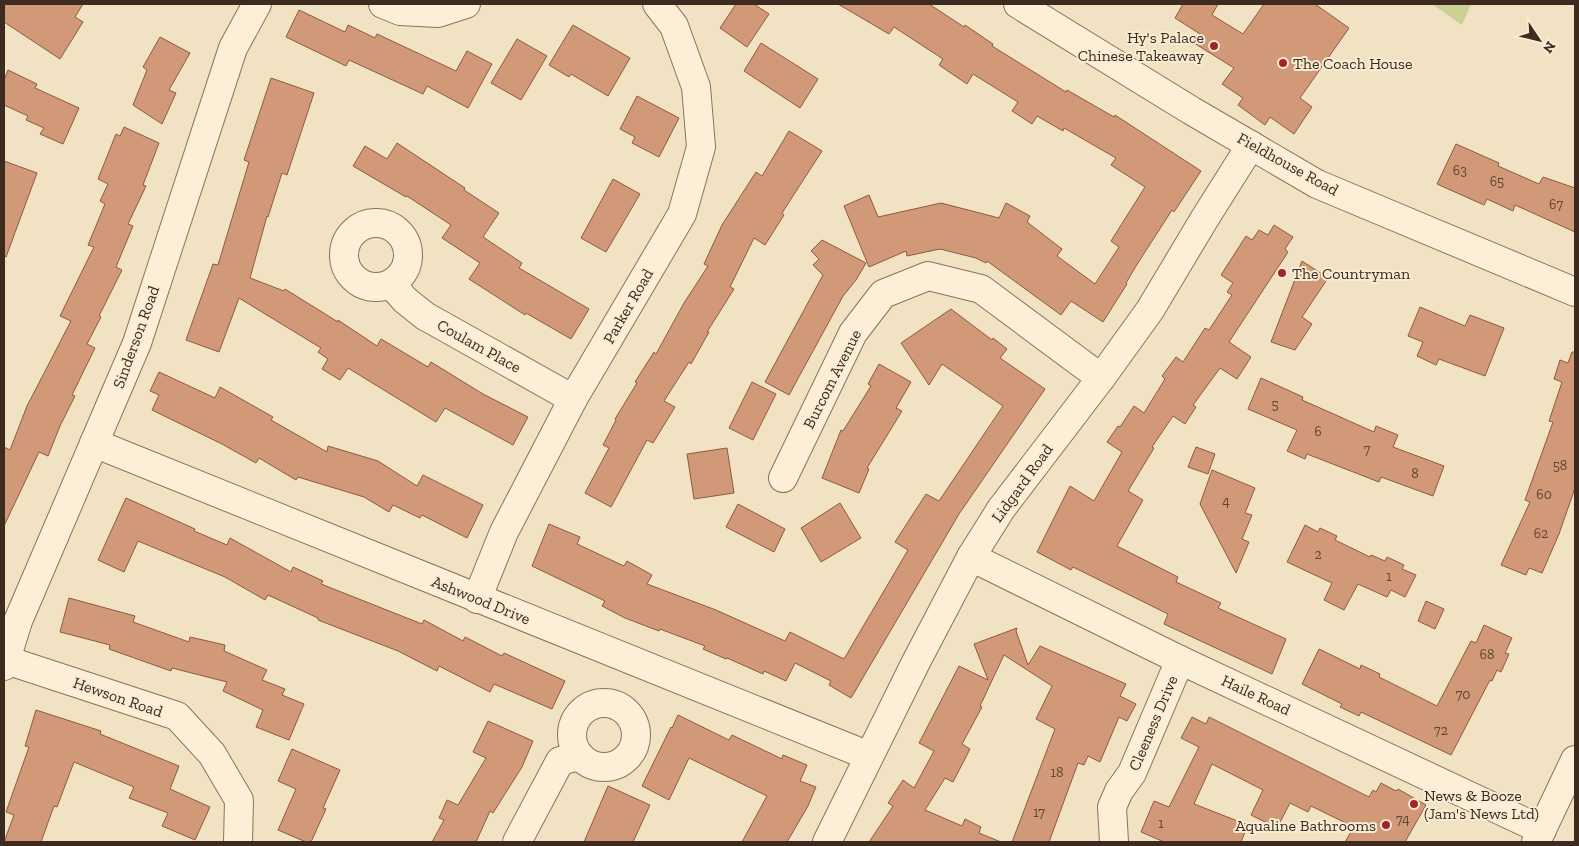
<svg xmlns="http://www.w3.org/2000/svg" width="1579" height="846" viewBox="0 0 1579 846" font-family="'Zilla Slab',serif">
<rect width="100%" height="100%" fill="#f1e2c3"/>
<polygon fill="#cbd096" points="1432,4 1471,4 1462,25"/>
<g fill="#d19977" stroke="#8e5a3d">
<polygon points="4,4 83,4 75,17 83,22 60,59 4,22"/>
<polygon points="736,4 754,4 769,14 747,47 720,28"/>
<polygon points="838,4 929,4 964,27 965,25 993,44 992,46 1066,92 1067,90 1114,117 1115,115 1201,171 1174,212 1172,210 1136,266 1126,283 1127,284 1103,322 1071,301 1061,315 987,261 986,263 976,258 940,249 907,256 906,251 869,267 844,206 869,195 878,217 941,203 999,218 1006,203 1030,216 1027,222 1062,249 1057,256 1095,284 1119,247 1111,241 1145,187 1111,165 1116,158 1064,128 1063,131 1037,116 1032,124 1012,111 1018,102 973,74 967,84 939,65 943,59 894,27 889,34"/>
<polygon points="1183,4 1218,4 1212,15 1243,34 1264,4 1315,4 1349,28 1300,98 1312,107 1294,134 1270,117 1265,125 1238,105 1243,98 1222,84 1234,68 1194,43 1200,34 1175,18"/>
<polygon points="299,10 345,32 348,25 375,38 377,34 456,71 467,51 492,64 468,108 427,86 423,94 349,60 346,66 286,37"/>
<polygon points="573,25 630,58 608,96 571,74 569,77 549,65"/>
<polygon points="160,37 190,53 169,90 176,93 162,124 133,105 147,70 143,67"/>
<polygon points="517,39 547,56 521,100 491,83"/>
<polygon points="761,43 818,79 800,108 744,71"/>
<polygon points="8,70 37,84 35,88 79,108 63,144 40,134 44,128 26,120 28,116 4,105 4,80"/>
<polygon points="271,78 314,93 287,175 282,173 268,217 267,216 250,278 284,291 285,289 338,322 338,320 377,346 381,339 428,367 431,362 483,394 528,417 513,445 445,408 436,422 348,368 340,380 322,369 328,359 318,352 321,348 239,298 219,352 186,340 213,264 218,265 249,162 244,160"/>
<polygon points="637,96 679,118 659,157 632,143 635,137 620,129"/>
<polygon points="124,127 159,143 143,185 146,186 128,224 133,226 116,267 122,270 99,316 101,317 87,344 95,348 72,395 75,396 60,426 48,456 39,452 4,526 4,447 10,450 27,406 71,321 60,316 94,247 88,245 105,204 100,201 108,184 98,179 116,134 120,136"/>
<polygon points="789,131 822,151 782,213 784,215 765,245 754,238 730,287 734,289 707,332 709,332 691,364 689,362 664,401 675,407 653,443 647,440 611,507 585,493 609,448 603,445 616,420 615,419 637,383 635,382 654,352 656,354 684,303 708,266 704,264 722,225 756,172 762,176"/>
<polygon points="397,143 465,188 464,190 499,213 483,237 522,263 519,268 589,309 571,339 526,313 525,315 469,279 480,263 442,238 451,225 407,196 406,197 353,166 365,146 387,159"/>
<polygon points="1456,144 1499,163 1498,166 1539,184 1543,177 1575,188 1575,232 1515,205 1513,211 1487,199 1484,205 1437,184"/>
<polygon points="4,161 37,173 6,257 4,256"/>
<polygon points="613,179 640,194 606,252 581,238"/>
<polygon points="1274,225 1293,237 1285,249 1288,252 1229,342 1251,357 1237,379 1220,368 1193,405 1196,407 1185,424 1173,416 1152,447 1154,448 1128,491 1143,500 1117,546 1178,577 1176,582 1221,603 1218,608 1286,639 1272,674 1164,624 1168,614 1073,567 1071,570 1037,552 1070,486 1094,501 1122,452 1107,442 1118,426 1120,427 1134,406 1144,413 1165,379 1162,376 1176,357 1183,362 1205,328 1209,330 1232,295 1227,292 1233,283 1221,275 1246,236 1252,240 1259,230 1268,235"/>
<polygon points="822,240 866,263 856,280 843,296 789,395 765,382 823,275 813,265 819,259 811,251"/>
<polygon points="1302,261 1328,278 1302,317 1312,324 1295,350 1271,342"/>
<polygon points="1420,307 1465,326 1470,315 1504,328 1485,376 1439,359 1436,365 1417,356 1423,342 1408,336"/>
<polygon points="951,309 992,340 993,338 1007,349 1000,358 1045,389 959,514 851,698 829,685 831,681 795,663 786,681 764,671 763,674 727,658 726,659 703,649 705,646 660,629 659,631 625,618 602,606 605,601 532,566 549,524 580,537 577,544 624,566 627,561 652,575 647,584 716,610 785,641 790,632 844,659 908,550 895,542 926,494 939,501 1003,406 942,364 929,385 901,343"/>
<polygon points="1572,352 1575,352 1575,488 1559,534 1542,573 1529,568 1526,575 1501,565 1530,502 1525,500 1553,422 1549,421 1562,382 1554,379 1560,360 1568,363"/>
<polygon points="879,364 911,382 896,408 902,411 867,468 869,469 859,493 822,478 841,430 843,431 871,386 868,384"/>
<polygon points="159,372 215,398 220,387 273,417 271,420 327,452 328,446 378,461 417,486 423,475 483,505 467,538 422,515 420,518 393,505 389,512 364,497 298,477 296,480 259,458 256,463 222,444 152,410 159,395 150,391"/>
<polygon points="1261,378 1303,397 1302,400 1374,432 1376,426 1398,435 1393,447 1444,466 1433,496 1381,477 1379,482 1307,454 1305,459 1287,451 1297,430 1248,409"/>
<polygon points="752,382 776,394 753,440 729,428"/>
<polygon points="1196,447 1215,454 1208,474 1188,467"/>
<polygon points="727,448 734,493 694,499 687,454"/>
<polygon points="1212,470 1255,488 1245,513 1252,515 1242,539 1249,542 1236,573 1200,504"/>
<polygon points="126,498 195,529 194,531 227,545 230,538 291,572 293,567 323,581 321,584 422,624 424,620 463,641 465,637 502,656 504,653 565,681 552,709 494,684 490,692 439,666 437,671 398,651 318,620 318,618 268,595 265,600 225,577 138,541 124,572 98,560"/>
<polygon points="840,503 861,538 821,562 801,528"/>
<polygon points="738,504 785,529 774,552 726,527"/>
<polygon points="1305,525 1318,532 1320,528 1337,536 1335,540 1370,557 1371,555 1385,561 1387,557 1404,565 1402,569 1416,575 1405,597 1391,590 1387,597 1358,584 1344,610 1324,600 1332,583 1287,562"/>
<polygon points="69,598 135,616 133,622 189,642 190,637 225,645 224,651 267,670 262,680 285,689 282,695 304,704 289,740 256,727 263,710 223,691 227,682 172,668 171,671 109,649 110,645 60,632"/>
<polygon points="1426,601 1444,609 1435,629 1418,621"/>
<polygon points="1484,625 1512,638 1505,653 1509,654 1501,672 1497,670 1492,681 1490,680 1451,755 1361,712 1359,716 1340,707 1342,704 1302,684 1319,649 1360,669 1361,665 1380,674 1379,677 1437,706 1471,641 1476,643"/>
<polygon points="1017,628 1016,631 1028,665 1040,646 1126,684 1120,696 1136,704 1127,721 1119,717 1100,762 1088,756 1084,765 1078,763 1049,842 1012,842 1055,729 1036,719 1052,686 1004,655 980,706 982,707 962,744 970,749 953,782 945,778 925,810 962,826 965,819 981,827 979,833 1001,842 869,842 893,806 888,803 903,780 914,788 934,751 919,743 959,666 988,680 974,644"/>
<polygon points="36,710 101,731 100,734 179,766 170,789 210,807 195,840 162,826 168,813 129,798 134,787 74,762 57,807 54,806 41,842 4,842 14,815 6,812 29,747 25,746"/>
<polygon points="678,715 729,740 732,735 782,759 783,755 807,765 800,781 816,787 808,806 787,842 742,842 767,796 689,758 669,800 642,786 671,727 672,728"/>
<polygon points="1192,717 1206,724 1209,717 1369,797 1373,790 1376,792 1381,783 1396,791 1398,789 1426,805 1405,842 1345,842 1354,827 1311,806 1308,812 1290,803 1277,828 1251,815 1263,790 1212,764 1194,804 1248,825 1241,842 1164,842 1141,832 1154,801 1169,807 1199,747 1181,738"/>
<polygon points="488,721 533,741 522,767 493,813 490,811 476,842 432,842 444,820 439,818 447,800 458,805 486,758 473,752"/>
<polygon points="292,749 340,770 323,808 326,809 311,842 306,842 278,830 296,789 278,781"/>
<polygon points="608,786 650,805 633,842 584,842"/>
</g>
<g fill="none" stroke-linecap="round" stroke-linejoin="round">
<g stroke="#8d7259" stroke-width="30">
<g id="minor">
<polyline points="383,4 400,11 438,13 466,4"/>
<polyline points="1018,4 1192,111 1317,184 1575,292"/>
<circle cx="376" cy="255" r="32"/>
<polyline points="391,284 405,300 425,316 573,399"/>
<polyline points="94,443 869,756"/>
<polyline points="783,478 853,333 883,294 928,276 981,289 1101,378"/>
<polyline points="971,557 1180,660 1542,830"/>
<polyline points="477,599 504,532 573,399 682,214 701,147 696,87 674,26 657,4"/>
<polyline points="6,660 177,716 212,754 239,800 238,842"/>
<polyline points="4,666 18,621 137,343 233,48 257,4"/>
<circle cx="604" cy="735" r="32"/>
<polyline points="517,842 560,761 580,756"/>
<polyline points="827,842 916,662 971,557 1001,509 1101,378 1150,310 1205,218 1251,145"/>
<polyline points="1114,842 1112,807 1119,791 1132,773 1180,660"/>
<polyline points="1536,842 1575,760"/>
</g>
</g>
<use href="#minor" stroke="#fbefd7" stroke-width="28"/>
</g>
<g fill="#a0252a" stroke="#f8ecd4" stroke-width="2">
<circle cx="1214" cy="46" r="5"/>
<circle cx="1283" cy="63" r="5"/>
<circle cx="1282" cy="273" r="5"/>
<circle cx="1414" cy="804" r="5"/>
<circle cx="1386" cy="825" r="5"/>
</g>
<g text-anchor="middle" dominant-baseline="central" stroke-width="4" stroke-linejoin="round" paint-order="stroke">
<g font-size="14" fill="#614634">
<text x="1460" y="170">63</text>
<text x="1497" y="181">65</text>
<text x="1556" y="204">67</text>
<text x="1275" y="404">5</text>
<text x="1318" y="431">6</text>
<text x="1367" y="449">7</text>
<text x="1560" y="465">58</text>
<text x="1415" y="473">8</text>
<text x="1544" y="494">60</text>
<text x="1226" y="501">4</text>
<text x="1541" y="533">62</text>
<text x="1318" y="554">2</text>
<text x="1389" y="576">1</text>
<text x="1487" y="654">68</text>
<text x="1463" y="694">70</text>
<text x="1441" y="730">72</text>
<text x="1057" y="772">18</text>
<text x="1039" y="812">17</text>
<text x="1403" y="819">74</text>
<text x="1161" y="823">1</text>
</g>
<g font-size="16" fill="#3c2b1e" stroke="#f8ecd4" text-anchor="start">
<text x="1204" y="37" text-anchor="end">Hy's Palace<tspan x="1204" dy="18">Chinese Takeaway</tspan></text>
<text x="1293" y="63">The Coach House</text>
<text x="1292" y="273">The Countryman</text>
<text x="1424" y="795">News &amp; Booze<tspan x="1424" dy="18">(Jam's News Ltd)</tspan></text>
<text x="1376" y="825" text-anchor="end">Aqualine Bathrooms</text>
</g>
<g font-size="16" fill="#3c2b1e" stroke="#f8ecd4">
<text transform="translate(1288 164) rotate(29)">Fieldhouse Road</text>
<text transform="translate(628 306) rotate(-60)">Parker Road</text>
<text transform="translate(136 337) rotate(-70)">Sinderson Road</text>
<text transform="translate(479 346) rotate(29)">Coulam Place</text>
<text transform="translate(832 379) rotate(-63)">Burcom Avenue</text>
<text transform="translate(1022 483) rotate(-54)">Lidgard Road</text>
<text transform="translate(481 600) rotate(22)">Ashwood Drive</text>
<text transform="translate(1256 695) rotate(25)">Haile Road</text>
<text transform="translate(118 697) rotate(19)">Hewson Road</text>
<text transform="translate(1153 723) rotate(-67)">Cleeness Drive</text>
</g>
</g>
<rect width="1579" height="846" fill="none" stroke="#3c2b1e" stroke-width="10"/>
<g transform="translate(1539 40) rotate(125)" stroke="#f8ecd4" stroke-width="4" paint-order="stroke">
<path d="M0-4L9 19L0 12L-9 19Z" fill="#3c2b1e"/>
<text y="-8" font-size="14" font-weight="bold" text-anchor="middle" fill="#3c2b1e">N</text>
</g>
</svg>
